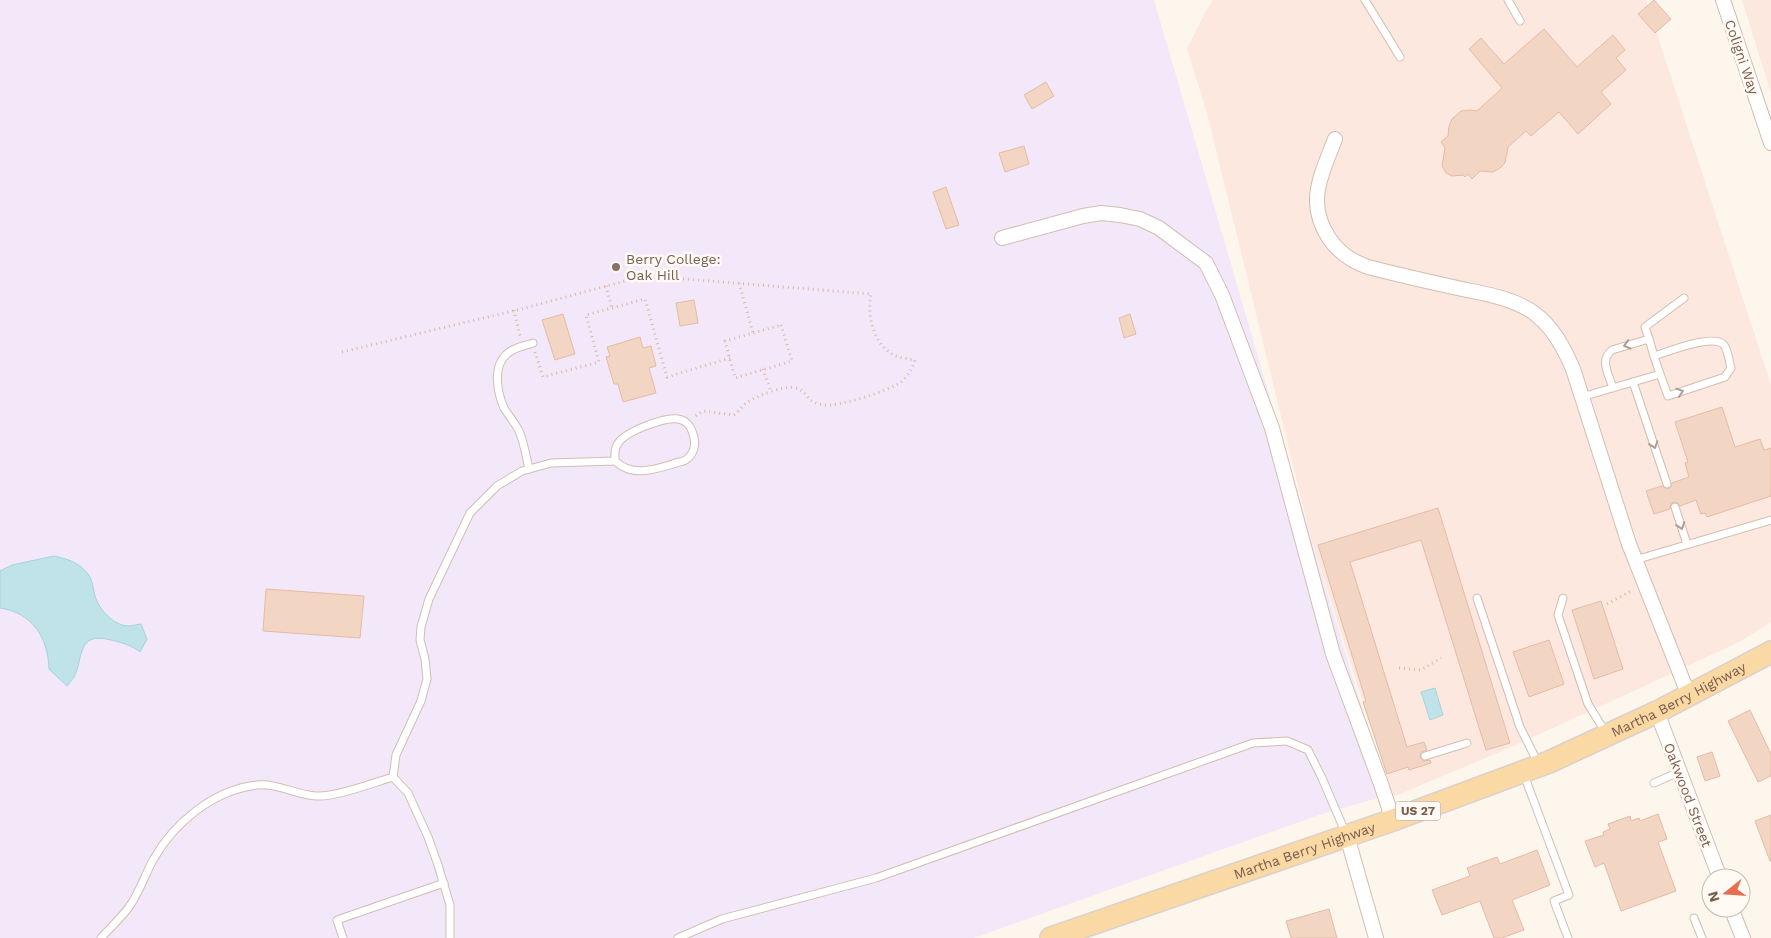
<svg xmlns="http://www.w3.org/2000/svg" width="1771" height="938" viewBox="0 0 1771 938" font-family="'Work Sans',sans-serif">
<rect width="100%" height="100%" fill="#fdf6ec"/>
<g fill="#fde8e0">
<polygon points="1213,0 1646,0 1771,385 1771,622 1741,641 1623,696 1507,749 1393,797 1310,535 1207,113 1187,49 1207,9"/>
<polygon points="1742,0 1771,0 1771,93"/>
</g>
<polygon fill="#f3e8fa" points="0,0 1154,0 1310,535 1388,795 1319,815 974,938 0,938"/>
<g fill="#bfe3e8" stroke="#a5d3da">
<path d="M54,556c13,3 25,6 34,18 5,7 5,14 7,22 4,14 19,30 34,30 4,0 9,-2 12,-2l6,15 -7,13c-9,-7 -17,-9 -29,-12 -35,-9 -27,18 -37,37 -2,3 -5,6 -7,9l-18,-17c-1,-31 -16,-56 -49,-61v-37l12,-6z"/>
<polygon points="1435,688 1443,715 1430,720 1421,692"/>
</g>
<g fill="#f3d5c3" stroke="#e6bba3">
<polygon points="1654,0 1671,19 1655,33 1638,14"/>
<polygon points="1544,29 1577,67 1613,35 1625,50 1616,58 1626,70 1601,92 1611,104 1578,134 1559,112 1531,136 1526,131 1508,147 1505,163 1500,168 1493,172 1480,171 1472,179 1468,174 1465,177 1463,175 1452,176 1446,173 1442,166 1445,148 1441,142 1448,136 1449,126 1452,119 1461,111 1470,110 1477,111 1502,88 1469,49 1481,38 1504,64"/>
<polygon points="1046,82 1054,96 1032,109 1024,95"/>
<polygon points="1024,146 1029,164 1005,172 999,153"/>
<polygon points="946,187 959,225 946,229 933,192"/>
<polygon points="694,300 698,323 680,326 676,303"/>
<polygon points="563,314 575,354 555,360 542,320"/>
<polygon points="1130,314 1136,334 1124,338 1119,318"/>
<polygon points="640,337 643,348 651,346 656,366 649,368 656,393 623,402 618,384 614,384 606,357 610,356 607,347"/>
<polygon points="1722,407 1735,447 1760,439 1764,450 1771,448 1771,496 1707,517 1705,513 1701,514 1696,500 1680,506 1678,503 1674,502 1671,504 1670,509 1654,514 1646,491 1662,486 1668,489 1671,487 1672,483 1689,477 1685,463 1688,462 1675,422"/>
<polygon points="1438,508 1510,743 1486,750 1421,540 1350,562 1407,747 1424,742 1427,750 1421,752 1420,757 1423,761 1430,760 1431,763 1409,770 1408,767 1387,774 1363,702 1366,701 1318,545"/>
<polygon points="266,589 364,596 360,638 263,631"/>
<polygon points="1601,601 1623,669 1594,679 1572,610"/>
<polygon points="1549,640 1564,684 1529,697 1513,652"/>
<polygon points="1750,710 1771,754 1771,776 1758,782 1728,721"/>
<polygon points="1712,752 1720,776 1705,781 1697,757"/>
<polygon points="1658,814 1667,839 1658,842 1676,891 1621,911 1604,863 1595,867 1585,841 1604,835 1603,832 1610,829 1608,824 1630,816 1631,821 1639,818 1640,821"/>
<polygon points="1771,815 1771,861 1770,861 1755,821"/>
<polygon points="1537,850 1550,885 1512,900 1524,930 1502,938 1494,938 1480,901 1442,915 1432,890 1470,876 1467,868 1497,857 1500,864"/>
<polygon points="1329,909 1337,938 1291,938 1286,921"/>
</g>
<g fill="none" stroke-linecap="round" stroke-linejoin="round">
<g stroke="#d1beb0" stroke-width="9">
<g id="lane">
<polyline points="1365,0 1400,57"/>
<polyline points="1508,0 1520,21"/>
<polyline points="1649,339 1645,327 1684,298"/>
<polyline points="1654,356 1660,374"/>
<polyline points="1633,382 1667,484"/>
<path d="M1582,397c26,-8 52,-15 78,-23l8,22 57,-19 6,-9c-2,-7 -3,-18 -7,-23 -11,-12 -56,7 -70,11l-5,-17 -37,11c-13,10 -3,25 1,38"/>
<path d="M529,469c-3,-13 -5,-27 -10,-38 -4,-8 -10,-15 -15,-23 -7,-16 -12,-43 4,-55 7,-6 16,-7 25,-10"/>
<polyline points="1675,507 1687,544"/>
<polyline points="1635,560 1771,520"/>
<polyline points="1477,598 1520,727 1538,763"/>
<polyline points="1563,598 1558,615 1588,704 1606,733"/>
<polyline points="1425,756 1467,743"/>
<polyline points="1524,775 1569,895 1554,901 1568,938"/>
<path d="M393,777l3,-22 25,-54 6,-22 -2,-20 -5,-19 1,-13 8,-28 41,-86 27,-27 25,-15 29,-8 64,-2c17,16 38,9 58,3 4,-2 11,-2 14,-5 9,-7 9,-19 5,-28 -2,-6 -7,-11 -14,-12 -14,-2 -55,13 -61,26 -3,5 -2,10 -2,16"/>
<polyline points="1654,783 1679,772"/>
<polyline points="1694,918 1702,938"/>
<path d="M101,938c9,-10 20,-20 28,-31 10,-14 16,-32 24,-47 21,-37 60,-70 104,-75 21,-2 39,10 59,11 21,1 56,-13 77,-19l15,16 20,44 10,28 12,40v33"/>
<polyline points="343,938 337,920 444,883"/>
<polyline points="678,938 722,919 876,878 1253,743 1287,741 1308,750 1322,778 1346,834"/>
</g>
</g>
<g stroke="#d1beb0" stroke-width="16">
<g id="street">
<polyline points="1723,0 1771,143"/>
<path d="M1335,139c-13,35 -30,63 -6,99 10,15 22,23 39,29 31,8 62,15 94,22 24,5 51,9 72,24 19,14 30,35 39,56l56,175 60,152"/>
<polyline points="1002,238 1083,216 1101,213 1120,215 1140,219 1159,228 1206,263 1222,295 1272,428 1333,654 1381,784 1393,820"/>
<polyline points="1657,712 1720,878"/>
<polyline points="1347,836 1376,938"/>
<polyline points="1731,908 1743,938"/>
</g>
</g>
<g stroke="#dad1cd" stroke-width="24">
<g id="primary">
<path id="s1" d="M1051,938l342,-118 156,-58 108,-50 114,-60"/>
</g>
</g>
<g stroke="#d9b8a5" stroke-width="3" stroke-dasharray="1 4" stroke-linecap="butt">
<polyline points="739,283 753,333"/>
<polyline points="606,286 612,308"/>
<polyline points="514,310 520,336"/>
<polygon points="781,325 792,361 735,378 725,341"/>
<path d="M342,352l183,-44 100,-27 60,-2 186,15c-4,22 2,52 25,62 6,2 13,3 19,4 -3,9 -7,16 -14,22 -12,9 -63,25 -77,23 -20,-3 -14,-11 -25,-16 -13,-6 -43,7 -54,15 -4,4 -7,8 -11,11l-31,-4 -8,5"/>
<polyline points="535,352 543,377 599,362 586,315 645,299 667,377 730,358"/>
<polyline points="763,369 771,392"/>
<polyline points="1607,604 1633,590"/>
<polyline points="1399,668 1421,670 1441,658"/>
</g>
<use href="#lane" stroke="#fff" stroke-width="7"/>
<use href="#street" stroke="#fff" stroke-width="14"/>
<use href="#primary" stroke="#fbd9a5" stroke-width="21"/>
</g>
<defs><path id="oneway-chevron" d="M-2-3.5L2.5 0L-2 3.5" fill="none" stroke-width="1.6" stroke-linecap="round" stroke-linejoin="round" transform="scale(1.25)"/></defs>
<g stroke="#af9d94">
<use href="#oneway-chevron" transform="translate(1627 345) rotate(164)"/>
<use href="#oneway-chevron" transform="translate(1680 392) rotate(-18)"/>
<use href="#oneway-chevron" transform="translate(1654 445) rotate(71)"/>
<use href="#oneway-chevron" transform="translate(1681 526) rotate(71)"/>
</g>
<circle fill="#8d6e63" stroke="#fffaf3" stroke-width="2" cx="616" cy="267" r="5"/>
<g text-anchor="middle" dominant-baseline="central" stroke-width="5" stroke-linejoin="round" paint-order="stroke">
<rect fill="#fffaf3" stroke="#a28b7f" stroke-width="1" x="1395.5" y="801.5" width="45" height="19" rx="4"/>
<g font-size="12" font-weight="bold" fill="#7a5c4d">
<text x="1418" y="811">US 27</text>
</g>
<g font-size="14" fill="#7a5c4d" stroke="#fffaf3">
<text transform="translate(1742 57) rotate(71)">Coligni Way</text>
<text stroke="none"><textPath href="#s1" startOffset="672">Martha Berry Highway</textPath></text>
<text transform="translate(1688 795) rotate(69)">Oakwood Street</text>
<text stroke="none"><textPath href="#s1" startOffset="268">Martha Berry Highway</textPath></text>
</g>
<g font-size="14" fill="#785e54" stroke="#fffaf3" text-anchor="start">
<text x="626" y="259">Berry College:<tspan x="626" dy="16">Oak Hill</tspan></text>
</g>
</g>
<g transform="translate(1726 893) rotate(253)"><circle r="24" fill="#fffaf3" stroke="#cabbb1"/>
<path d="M0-4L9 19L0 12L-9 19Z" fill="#e76f51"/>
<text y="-8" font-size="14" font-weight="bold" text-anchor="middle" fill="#7a5c4d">N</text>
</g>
</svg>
